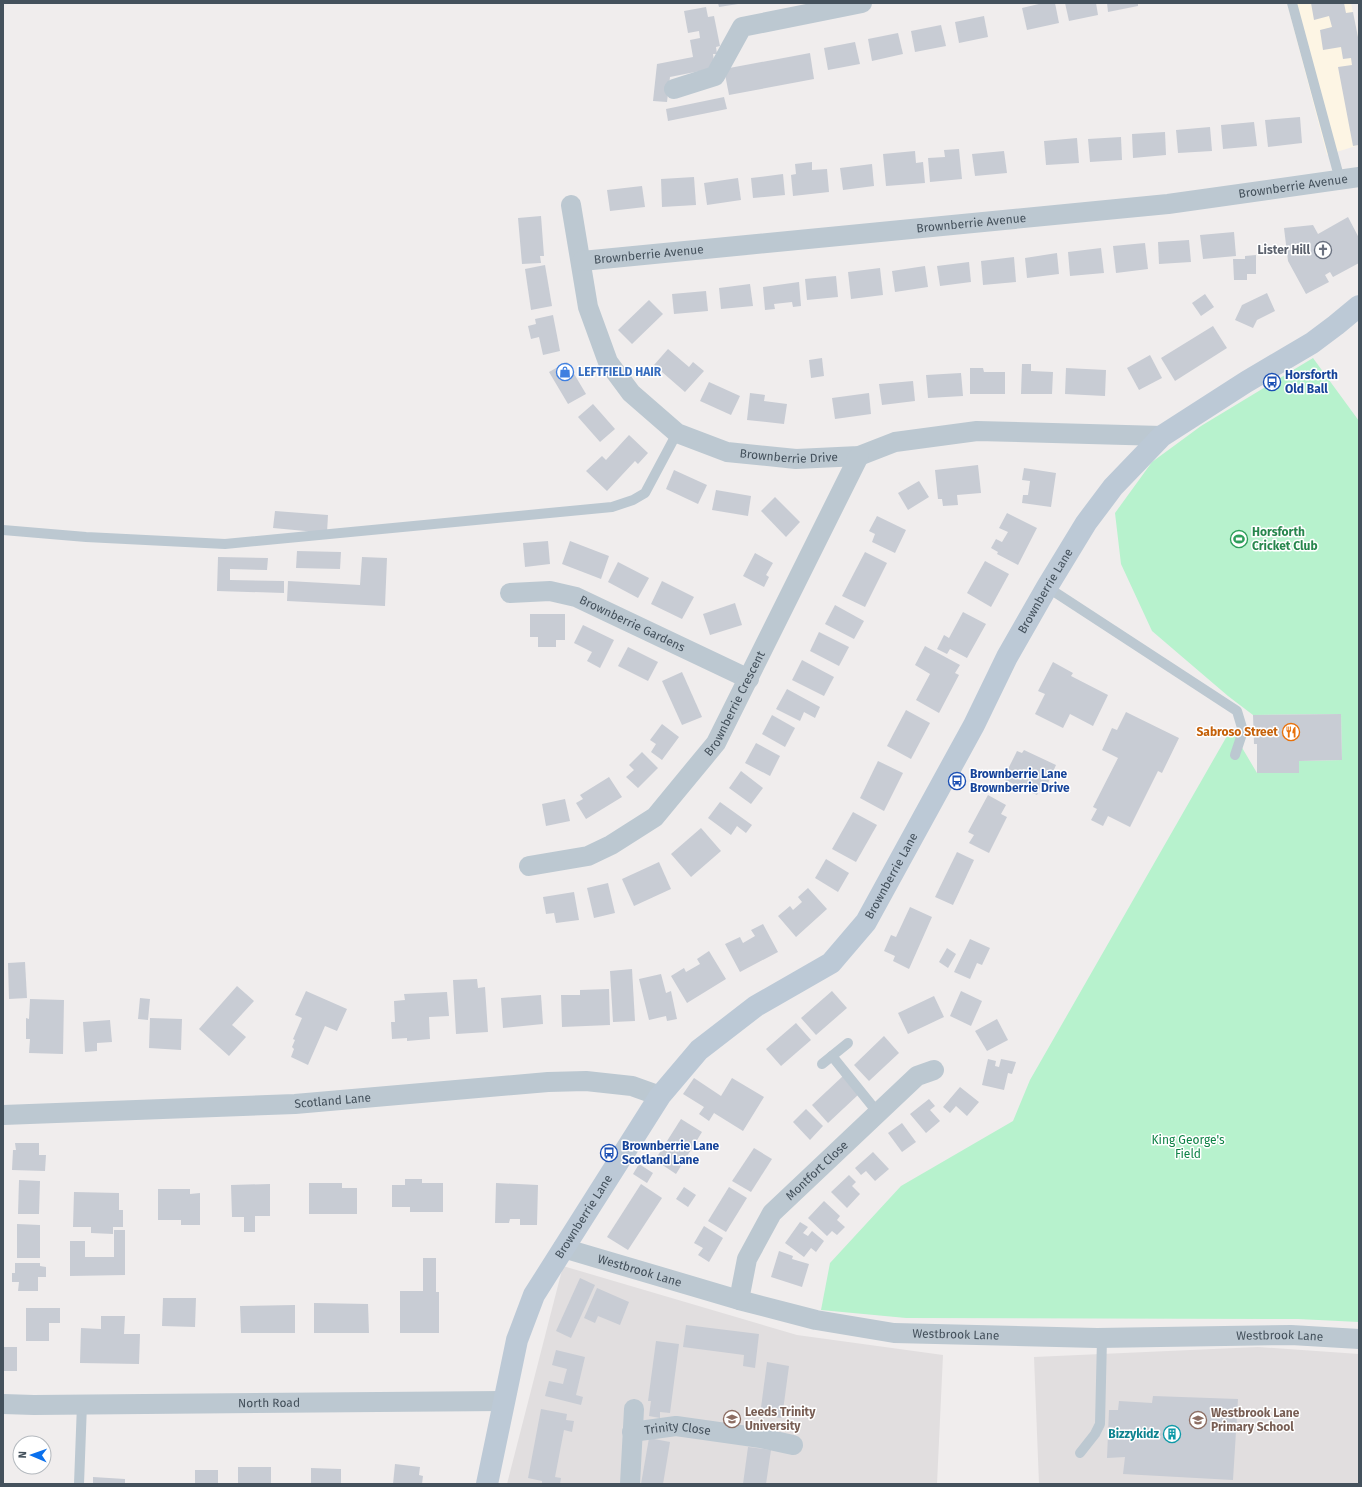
<svg xmlns="http://www.w3.org/2000/svg" width="1362" height="1487" viewBox="0 0 1362 1487" font-family="'Fira Sans',sans-serif">
<rect width="100%" height="100%" fill="#f0eded"/>
<polygon fill="#fdf5e4" points="1287,3 1351,3 1359,42 1359,145 1327,155"/>
<g fill="#e1dedf">
<polygon points="563,1266 797,1335 943,1355 937,1484 507,1484"/>
<polygon points="1258,1347 1359,1354 1359,1484 1039,1484 1034,1357"/>
</g>
<polygon fill="#b7f2cd" points="1313,358 1359,421 1359,1322 1298,1319 906,1318 821,1310 830,1263 901,1186 1013,1121 1030,1080 1231,729 1257,773 1299,773 1299,761 1342,760 1341,714 1253,715 1228,696 1152,631 1121,564 1115,513 1152,462 1201,426"/>
<g fill="#c8ccd4">
<polygon points="718,3 738,3 738,4 719,7"/>
<polygon points="1043,3 1055,3 1059,23 1027,30 1022,8"/>
<polygon points="1065,3 1096,3 1098,15 1069,21"/>
<polygon points="1107,3 1138,3 1138,6 1108,12"/>
<polygon points="1311,3 1344,3 1346,13 1353,12 1359,42 1359,145 1353,146 1338,67 1352,65 1351,58 1343,59 1341,47 1323,50 1320,30 1332,27 1329,16 1314,20"/>
<polygon points="706,7 708,17 714,16 720,46 716,47 717,54 713,54 715,68 670,77 667,102 653,101 657,64 693,57 690,40 700,38 699,31 688,33 684,11"/>
<polygon points="984,16 988,37 959,43 955,22"/>
<polygon points="941,25 946,46 915,52 911,31"/>
<polygon points="898,33 903,54 872,61 868,39"/>
<polygon points="855,42 860,64 828,70 824,48"/>
<polygon points="810,53 814,79 729,95 724,69"/>
<polygon points="724,97 727,109 668,121 666,109"/>
<polygon points="1300,117 1302,143 1268,147 1265,120"/>
<polygon points="1254,122 1257,146 1223,149 1221,125"/>
<polygon points="1210,127 1212,151 1178,153 1176,130"/>
<polygon points="1165,132 1166,155 1133,158 1132,134"/>
<polygon points="1121,137 1122,160 1090,162 1088,139"/>
<polygon points="1077,138 1079,163 1046,165 1044,141"/>
<polygon points="959,149 962,179 930,182 928,158 945,157 944,150"/>
<polygon points="915,151 916,163 923,162 925,183 886,186 883,154"/>
<polygon points="1004,151 1007,173 975,176 972,154"/>
<polygon points="812,162 812,170 827,169 829,192 793,196 791,175 796,174 795,164"/>
<polygon points="872,164 874,186 843,190 840,168"/>
<polygon points="783,174 785,195 753,198 751,178"/>
<polygon points="694,177 696,205 662,207 661,179"/>
<polygon points="738,178 741,200 707,205 704,183"/>
<polygon points="642,186 645,207 610,211 607,190"/>
<polygon points="541,216 544,256 540,256 541,263 522,264 518,218"/>
<polygon points="1348,217 1359,238 1359,263 1333,277 1330,272 1325,275 1329,282 1306,294 1288,261 1284,228 1313,225 1318,234"/>
<polygon points="1234,232 1236,256 1203,259 1200,235"/>
<polygon points="1189,240 1191,262 1159,264 1158,242"/>
<polygon points="1145,243 1148,269 1116,273 1113,246"/>
<polygon points="1101,248 1104,273 1070,276 1068,252"/>
<polygon points="1057,253 1059,274 1027,278 1025,258"/>
<polygon points="1256,255 1256,274 1247,274 1247,280 1234,280 1233,259 1245,259 1245,256"/>
<polygon points="1014,257 1016,282 983,285 981,261"/>
<polygon points="969,262 971,282 940,286 937,266"/>
<polygon points="545,265 552,306 531,310 525,269"/>
<polygon points="925,266 928,287 895,292 892,271"/>
<polygon points="880,268 883,295 851,299 848,272"/>
<polygon points="836,276 838,297 807,300 805,279"/>
<polygon points="799,282 801,306 793,307 792,302 774,304 775,309 765,310 763,287"/>
<polygon points="750,284 753,306 721,309 719,288"/>
<polygon points="706,291 708,311 674,314 672,294"/>
<polygon points="1267,293 1275,311 1257,320 1253,328 1235,320 1242,305"/>
<polygon points="1205,294 1214,307 1201,316 1192,303"/>
<polygon points="649,300 663,314 632,344 618,330"/>
<polygon points="553,315 560,351 543,355 539,337 531,339 528,326 536,324 535,319"/>
<polygon points="1213,326 1227,348 1175,381 1161,358"/>
<polygon points="668,349 689,367 693,362 704,371 685,392 654,365"/>
<polygon points="1150,355 1162,378 1139,390 1127,368"/>
<polygon points="822,358 824,376 811,378 809,360"/>
<polygon points="567,362 586,394 568,404 549,372"/>
<polygon points="1022,364 1031,364 1031,371 1053,372 1052,394 1021,394"/>
<polygon points="970,368 983,368 984,372 1005,372 1005,394 970,394"/>
<polygon points="1066,368 1106,370 1105,396 1065,394"/>
<polygon points="961,373 963,396 928,398 926,375"/>
<polygon points="913,381 915,401 882,405 879,384"/>
<polygon points="709,382 740,396 731,415 700,401"/>
<polygon points="750,393 765,395 764,401 787,404 784,424 747,420"/>
<polygon points="869,393 871,414 835,419 832,398"/>
<polygon points="593,404 615,429 600,442 578,417"/>
<polygon points="629,435 648,453 638,464 635,461 607,491 586,471 602,456 606,460"/>
<polygon points="978,465 981,493 957,495 958,505 943,506 942,499 938,499 935,470"/>
<polygon points="1024,468 1056,473 1051,507 1022,503 1023,495 1028,495 1030,481 1022,480"/>
<polygon points="674,470 707,485 698,504 666,489"/>
<polygon points="919,481 929,497 908,510 898,493"/>
<polygon points="716,490 751,496 748,516 712,510"/>
<polygon points="775,497 800,522 786,537 761,511"/>
<polygon points="275,511 328,515 327,533 273,528"/>
<polygon points="1007,513 1037,528 1018,565 997,554 998,552 991,548 996,539 1002,542 1008,532 999,528"/>
<polygon points="877,516 906,530 895,553 872,542 875,534 869,531"/>
<polygon points="548,541 550,564 525,567 523,543"/>
<polygon points="570,541 609,556 601,579 562,564"/>
<polygon points="297,551 341,552 340,569 296,568"/>
<polygon points="865,552 887,563 865,607 842,596"/>
<polygon points="755,553 773,563 766,575 769,577 764,587 743,576"/>
<polygon points="218,557 268,558 267,570 230,569 230,580 284,581 284,593 217,591"/>
<polygon points="362,557 387,558 385,606 287,601 288,581 360,585"/>
<polygon points="985,561 1009,574 991,607 967,593"/>
<polygon points="618,562 649,578 638,598 608,582"/>
<polygon points="662,581 694,597 682,619 651,604"/>
<polygon points="735,603 742,625 710,635 703,614"/>
<polygon points="835,605 864,621 854,639 825,624"/>
<polygon points="963,612 986,624 967,658 950,649 947,654 937,649 944,635 949,638"/>
<polygon points="530,614 565,614 565,640 556,640 556,647 538,647 538,637 530,637"/>
<polygon points="583,625 614,640 600,668 587,661 592,652 574,643"/>
<polygon points="819,632 849,647 839,666 810,651"/>
<polygon points="925,646 960,665 955,673 959,675 939,713 916,700 930,674 915,665"/>
<polygon points="628,647 658,662 648,681 618,666"/>
<polygon points="802,660 834,677 824,696 792,680"/>
<polygon points="1053,662 1073,673 1071,676 1108,695 1093,726 1070,714 1063,728 1035,714 1045,694 1038,691"/>
<polygon points="682,672 702,717 682,725 662,681"/>
<polygon points="787,689 820,707 815,718 804,712 800,721 776,709"/>
<polygon points="906,710 930,723 911,759 887,746"/>
<polygon points="1126,712 1179,738 1162,773 1158,771 1130,827 1108,816 1103,826 1091,820 1097,809 1093,807 1118,758 1102,750 1112,728 1117,730"/>
<polygon points="1341,714 1342,760 1299,761 1299,773 1257,773 1257,744 1254,744 1253,715"/>
<polygon points="772,715 795,728 785,747 762,734"/>
<polygon points="662,724 679,737 662,760 651,752 656,744 650,740"/>
<polygon points="756,743 780,756 770,776 745,763"/>
<polygon points="1024,750 1056,765 1045,790 1040,788 1037,795 1003,779 1017,751 1022,753"/>
<polygon points="642,752 658,768 638,788 626,777 634,770 629,765"/>
<polygon points="878,761 903,773 884,811 860,798"/>
<polygon points="741,771 763,788 751,804 729,788"/>
<polygon points="609,777 622,797 586,819 576,803 583,799 580,795"/>
<polygon points="988,795 1006,805 1001,814 1007,817 989,853 969,843 974,835 968,832"/>
<polygon points="565,799 570,821 546,826 542,804"/>
<polygon points="720,802 752,825 746,833 737,826 731,835 708,818"/>
<polygon points="853,812 877,825 856,862 832,849"/>
<polygon points="701,828 721,851 691,877 671,854"/>
<polygon points="957,852 974,860 953,905 935,897"/>
<polygon points="826,859 849,873 838,892 815,878"/>
<polygon points="659,862 671,889 634,906 622,879"/>
<polygon points="608,883 615,913 594,918 587,888"/>
<polygon points="808,888 827,909 796,937 778,916 790,906 793,910 802,902 798,897"/>
<polygon points="574,892 579,920 556,923 554,913 546,914 543,897"/>
<polygon points="910,907 932,917 909,969 893,961 895,956 884,951 891,935 896,937"/>
<polygon points="763,924 778,952 740,972 725,944 740,937 743,943 755,936 751,930"/>
<polygon points="970,939 990,948 982,965 977,963 970,979 954,972"/>
<polygon points="947,948 956,954 948,968 939,962"/>
<polygon points="709,951 726,979 687,1003 671,976 684,968 686,972 700,964 697,959"/>
<polygon points="25,962 27,998 9,999 8,963"/>
<polygon points="632,969 635,1021 613,1022 610,971"/>
<polygon points="661,974 666,993 671,991 677,1019 667,1021 666,1016 649,1020 639,979"/>
<polygon points="477,979 478,988 485,987 488,1032 456,1034 453,980"/>
<polygon points="237,986 254,1001 232,1025 246,1037 229,1056 199,1029"/>
<polygon points="609,989 610,1025 562,1027 561,995 580,995 580,990"/>
<polygon points="306,991 347,1009 337,1031 325,1026 308,1065 291,1057 294,1049 292,1047 295,1040 293,1039 302,1018 295,1015"/>
<polygon points="832,991 847,1008 816,1035 801,1018"/>
<polygon points="961,991 982,1001 971,1026 950,1016"/>
<polygon points="447,992 449,1016 429,1017 430,1039 407,1041 407,1038 392,1039 391,1022 395,1022 394,1001 405,1000 404,994"/>
<polygon points="541,995 543,1024 503,1028 501,998"/>
<polygon points="934,996 944,1017 908,1034 898,1013"/>
<polygon points="140,998 150,999 148,1020 138,1019"/>
<polygon points="30,999 64,1000 63,1054 29,1053 30,1039 26,1039 26,1018 29,1019"/>
<polygon points="150,1018 182,1019 181,1050 149,1048"/>
<polygon points="997,1019 1008,1040 987,1051 975,1031"/>
<polygon points="110,1020 112,1042 97,1043 97,1051 85,1052 83,1022"/>
<polygon points="796,1023 811,1040 781,1066 766,1049"/>
<polygon points="884,1036 899,1053 869,1081 854,1065"/>
<polygon points="988,1059 996,1061 995,1066 999,1067 1001,1059 1016,1062 1012,1074 1008,1073 1004,1090 982,1085"/>
<polygon points="843,1076 859,1094 828,1123 812,1105"/>
<polygon points="694,1078 721,1096 732,1078 764,1097 743,1131 714,1113 709,1121 699,1114 704,1107 683,1094"/>
<polygon points="960,1087 979,1102 967,1116 956,1106 950,1113 943,1107"/>
<polygon points="929,1099 935,1106 930,1110 940,1121 926,1133 910,1114"/>
<polygon points="806,1109 823,1126 810,1140 793,1122"/>
<polygon points="681,1119 702,1132 676,1174 655,1160"/>
<polygon points="902,1123 916,1142 902,1152 888,1133"/>
<polygon points="15,1143 39,1143 39,1155 46,1155 45,1171 12,1170 13,1150 16,1150"/>
<polygon points="754,1148 772,1159 751,1192 732,1181"/>
<polygon points="873,1152 889,1169 875,1181 866,1171 861,1175 855,1168"/>
<polygon points="639,1164 653,1173 647,1183 633,1174"/>
<polygon points="849,1175 856,1182 852,1186 860,1194 847,1208 831,1192"/>
<polygon points="405,1179 422,1179 422,1183 443,1183 443,1212 410,1212 410,1207 392,1207 392,1185 405,1185"/>
<polygon points="19,1180 40,1181 39,1214 18,1214"/>
<polygon points="309,1183 342,1183 342,1188 357,1188 357,1214 309,1214"/>
<polygon points="496,1183 538,1185 537,1225 520,1225 520,1219 510,1219 509,1223 495,1223"/>
<polygon points="270,1184 270,1216 255,1216 255,1232 244,1232 244,1217 232,1217 231,1185"/>
<polygon points="641,1184 662,1198 628,1250 607,1237"/>
<polygon points="684,1187 696,1195 688,1207 676,1199"/>
<polygon points="729,1187 747,1198 726,1232 708,1221"/>
<polygon points="158,1189 190,1189 190,1194 200,1193 200,1225 181,1225 181,1220 158,1220"/>
<polygon points="74,1192 119,1193 119,1210 123,1210 123,1227 113,1227 113,1234 91,1233 91,1227 73,1227"/>
<polygon points="824,1201 840,1216 837,1220 845,1227 837,1235 832,1231 827,1236 808,1218"/>
<polygon points="800,1222 808,1227 803,1233 808,1236 812,1231 824,1241 816,1252 811,1248 804,1257 785,1243"/>
<polygon points="17,1224 40,1225 40,1258 17,1258"/>
<polygon points="704,1226 723,1238 709,1262 698,1255 703,1248 694,1243"/>
<polygon points="114,1230 125,1230 125,1275 70,1276 70,1241 85,1241 85,1257 114,1257"/>
<polygon points="779,1251 793,1256 792,1259 809,1264 802,1287 771,1277"/>
<polygon points="423,1258 436,1258 436,1292 439,1292 439,1333 400,1333 400,1291 423,1291"/>
<polygon points="15,1263 40,1263 40,1266 46,1267 46,1277 38,1277 38,1291 18,1291 19,1282 12,1282 12,1273 15,1273"/>
<polygon points="580,1278 595,1285 571,1338 556,1331"/>
<polygon points="597,1288 629,1302 620,1325 598,1316 595,1323 584,1318"/>
<polygon points="163,1298 196,1298 195,1327 162,1326"/>
<polygon points="314,1303 368,1304 369,1333 314,1333"/>
<polygon points="295,1305 295,1333 241,1333 240,1306"/>
<polygon points="26,1308 60,1308 60,1323 49,1323 49,1341 26,1341"/>
<polygon points="101,1316 125,1316 124,1334 140,1334 139,1364 80,1363 81,1328 101,1329"/>
<polygon points="686,1325 759,1334 755,1368 743,1366 744,1355 683,1347"/>
<polygon points="656,1341 679,1344 670,1413 660,1412 660,1418 649,1416 651,1401 648,1401"/>
<rect x="3" y="1347" width="14" height="24"/>
<polygon points="556,1350 585,1357 576,1395 583,1397 581,1405 545,1396 549,1381 563,1384 565,1376 567,1369 552,1365"/>
<polygon points="767,1362 789,1366 782,1418 760,1415"/>
<polygon points="1153,1396 1238,1399 1233,1480 1123,1474 1125,1457 1107,1458 1109,1410 1118,1410 1119,1401 1152,1403"/>
<polygon points="541,1409 567,1414 566,1420 574,1421 572,1432 564,1430 555,1477 561,1478 560,1484 542,1484 542,1481 528,1478"/>
<polygon points="649,1438 670,1442 663,1484 641,1484"/>
<polygon points="748,1447 771,1450 766,1484 743,1484"/>
<polygon points="395,1464 420,1467 419,1475 423,1476 422,1484 393,1484"/>
<rect x="238" y="1467" width="33" height="17"/>
<polygon points="311,1468 341,1469 341,1484 311,1484"/>
<rect x="195" y="1470" width="23" height="14"/>
<polygon points="93,1477 125,1479 125,1484 93,1484"/>
</g>
<g fill="none" stroke-linecap="round" stroke-linejoin="round">
<g stroke="#bcc8d1" stroke-width="10">
<polyline points="1292,3 1340,180"/>
<polyline points="3,530 86,537 225,544 612,507 633,500 645,493 677,433"/>
<polyline points="1047,587 1237,711 1243,731 1235,755"/>
<polyline points="832,1056 878,1113"/>
<polyline points="822,1064 848,1043"/>
<polyline points="1080,1453 1095,1434 1100,1424 1102,1338"/>
<polyline points="79,1484 82,1404"/>
</g>
<g stroke="#bcc8d1" stroke-width="20">
<polyline points="674,89 715,76 742,27 862,3"/>
<path id="s1" d="M571,205l17,102 20,55 23,31 46,40 50,19 69,7 63,-3 36,-14 82,-11 185,5"/>
<path id="s2" d="M582,261l586,-57 191,-27"/>
<path id="s3" d="M510,593l40,-2 26,6 173,82"/>
<path id="s4" d="M529,866l59,-10 23,-11 44,-28 61,-74 143,-287"/>
<path id="s5" d="M3,1115l292,-11 253,-22 38,-1 46,5 28,10"/>
<path id="s6" d="M563,1248l176,52 77,20 78,13 203,5 194,-3 68,4"/>
<path id="s7" d="M739,1300l8,-41 25,-46 145,-137 17,-6"/>
<path id="s8" d="M3,1404l31,1 469,-4"/>
<path id="s9" d="M632,1432l44,-6 85,12 32,7"/>
<polyline points="630,1484 634,1409"/>
</g>
<path stroke="#bcc9d6" stroke-width="22" id="s10" d="M487,1484l30,-144 17,-45 126,-199 39,-46 57,-44 75,-43 35,-41 108,-197 33,-68 40,-70 39,-64 27,-36 49,-51 84,-54 66,-39 24,-18 23,-19"/>
</g>
<defs>
<g id="church-ring" transform="scale(0.9)"><circle r="9.5" fill="#fff" stroke="#6b7280" stroke-width="1.5"/><path d="M-1.2-6h2.4v3.5h3.3v2.4h-3.3V6h-2.4V-.1h-3.3v-2.4h3.3Z" fill="#6b7280"/></g>
<g id="shop-ring" transform="scale(0.9)"><circle r="9.5" fill="#fff" stroke="#3f7fe0" stroke-width="1.5"/><path d="M-5-2.5h2.3a2.7 3.5 0 0 1 5.4 0H5L5.5 6h-11ZM-1.5-2.5h3a1.5 2.3 0 0 0-3 0Z" fill="#3f7fe0"/></g>
<g id="bus-ring" transform="scale(0.9)"><circle r="9.5" fill="#fff" stroke="#1a4fb4" stroke-width="1.5"/><path d="M-5-6H5V4H4V6H2V4H-2V6H-4V4H-5ZM-3.5-4V0h7V-4ZM-3.5 1.2v1.5H-2V1.2ZM2 1.2v1.5H3.5V1.2Z" fill="#1a4fb4"/></g>
<g id="stadium-ring" transform="scale(0.9)"><circle r="9.5" fill="#fff" stroke="#2e9e5b" stroke-width="1.5"/><path d="M0-5a6.5 5 0 1 0 0 10a6.5 5 0 1 0 0-10ZM-3.5-1.8h7v3.6h-7Z" fill="#2e9e5b"/></g>
<g id="restaurant-ring" transform="scale(0.9)"><circle r="9.5" fill="#fff" stroke="#e8710a" stroke-width="1.5"/><path d="M-5-6h1v4h1v-4h1v4h1v-4h1v5L-1.5 .5V6h-2V.5L-5-1ZM5-6V6H3V1.5H1.5Q1.5-4 5-6Z" fill="#e8710a"/></g>
<g id="university-ring" transform="scale(0.9)"><circle r="9.5" fill="#fff" stroke="#8d6e63" stroke-width="1.5"/><path d="M0-5L7-2L0 1L-7-2ZM-4 1L0 2.5L4 1V4Q0 6-4 4Z" fill="#8d6e63"/></g>
<g id="school-ring" transform="scale(0.9)"><circle r="9.5" fill="#fff" stroke="#8d6e63" stroke-width="1.5"/><path d="M0-5L7-2L0 1L-7-2ZM-4 1L0 2.5L4 1V4Q0 6-4 4Z" fill="#8d6e63"/></g>
<g id="building-ring" transform="scale(0.9)"><circle r="9.5" fill="#fff" stroke="#0f9aa8" stroke-width="1.5"/><path d="M-4-6H4V6H1V3H-1V6H-4ZM-2.5-4.3h1.7v1.8h-1.7ZM.8-4.3h1.7v1.8H.8ZM-2.5-1h1.7V.8h-1.7ZM.8-1h1.7V.8H.8Z" fill="#0f9aa8"/></g>
</defs>
<g fill-rule="evenodd">
<use href="#church-ring" x="1323" y="250"/>
<use href="#shop-ring" x="565" y="372"/>
<use href="#bus-ring" x="1272" y="382"/>
<use href="#stadium-ring" x="1239" y="539"/>
<use href="#restaurant-ring" x="1291" y="732"/>
<use href="#bus-ring" x="957" y="781"/>
<use href="#bus-ring" x="609" y="1153"/>
<use href="#university-ring" x="732" y="1419"/>
<use href="#school-ring" x="1198" y="1420"/>
<use href="#building-ring" x="1172" y="1434"/>
</g>
<g text-anchor="middle" dominant-baseline="central" stroke-width="3" stroke-linejoin="round" paint-order="stroke">
<g font-size="12" fill="#44515c" stroke="#fff">
<text stroke="none"><textPath href="#s2" startOffset="715">Brownberrie Avenue</textPath></text>
<text stroke="none"><textPath href="#s2" startOffset="391">Brownberrie Avenue</textPath></text>
<text stroke="none"><textPath href="#s2" startOffset="67">Brownberrie Avenue</textPath></text>
<text stroke="none"><textPath href="#s1" startOffset="377">Brownberrie Drive</textPath></text>
<text stroke="none"><textPath href="#s10" startOffset="1080">Brownberrie Lane</textPath></text>
<text stroke="none"><textPath href="#s3" startOffset="129">Brownberrie Gardens</textPath></text>
<text stroke="none"><textPath href="#s4" startOffset="277">Brownberrie Crescent</textPath></text>
<text stroke="none"><textPath href="#s10" startOffset="756">Brownberrie Lane</textPath></text>
<text stroke="none"><textPath href="#s5" startOffset="330">Scotland Lane</textPath></text>
<text stroke="none"><textPath href="#s7" startOffset="156">Montfort Close</textPath></text>
<text stroke="none"><textPath href="#s10" startOffset="288">Brownberrie Lane</textPath></text>
<text stroke="none"><textPath href="#s6" startOffset="80">Westbrook Lane</textPath></text>
<text stroke="none"><textPath href="#s6" startOffset="404">Westbrook Lane</textPath></text>
<text stroke="none"><textPath href="#s6" startOffset="728">Westbrook Lane</textPath></text>
<text stroke="none"><textPath href="#s8" startOffset="266">North Road</textPath></text>
<text stroke="none"><textPath href="#s9" startOffset="46">Trinity Close</textPath></text>
</g>
<g font-size="12" font-weight="bold" fill="#5b616d" stroke="#fff" text-anchor="end">
<text x="1310" y="250">Lister Hill</text>
</g>
<g font-size="12" font-weight="bold" fill="#366cbe" stroke="#fff" text-anchor="start">
<text x="578" y="372">LEFTFIELD HAIR</text>
</g>
<g font-size="12" font-weight="bold" fill="#164399" stroke="#fff" text-anchor="start">
<text x="1285" y="375">Horsforth<tspan x="1285" dy="14">Old Ball</tspan></text>
<text x="970" y="774">Brownberrie Lane<tspan x="970" dy="14">Brownberrie Drive</tspan></text>
<text x="622" y="1146">Brownberrie Lane<tspan x="622" dy="14">Scotland Lane</tspan></text>
</g>
<g font-size="12" font-weight="bold" fill="#27864d" stroke="#fff" text-anchor="start">
<text x="1252" y="532">Horsforth<tspan x="1252" dy="14">Cricket Club</tspan></text>
</g>
<g font-size="12" font-weight="bold" fill="#c56008" stroke="#fff" text-anchor="end">
<text x="1278" y="732">Sabroso Street</text>
</g>
<g font-size="12" fill="#0f8347" stroke="#fff">
<text x="1188" y="1140">King George's<tspan x="1188" dy="14">Field</tspan></text>
</g>
<g font-size="12" font-weight="bold" fill="#785e54" stroke="#fff" text-anchor="start">
<text x="745" y="1412">Leeds Trinity<tspan x="745" dy="14">University</tspan></text>
<text x="1211" y="1413">Westbrook Lane<tspan x="1211" dy="14">Primary School</tspan></text>
</g>
<g font-size="12" font-weight="bold" fill="#0d838f" stroke="#fff" text-anchor="end">
<text x="1159" y="1434">Bizzykidz</text>
</g>
</g>
<rect width="1362" height="1487" fill="none" stroke="#44515c" stroke-width="8"/>
<g transform="translate(32 1455) rotate(272)"><circle r="19" fill="#ffffff" stroke="#b4b9be"/>
<path d="M0-3L7 15L0 10L-7 15Z" fill="#0a70ed"/>
<text y="-6" font-size="11" font-weight="bold" text-anchor="middle" fill="#44515c">N</text>
</g>
</svg>
